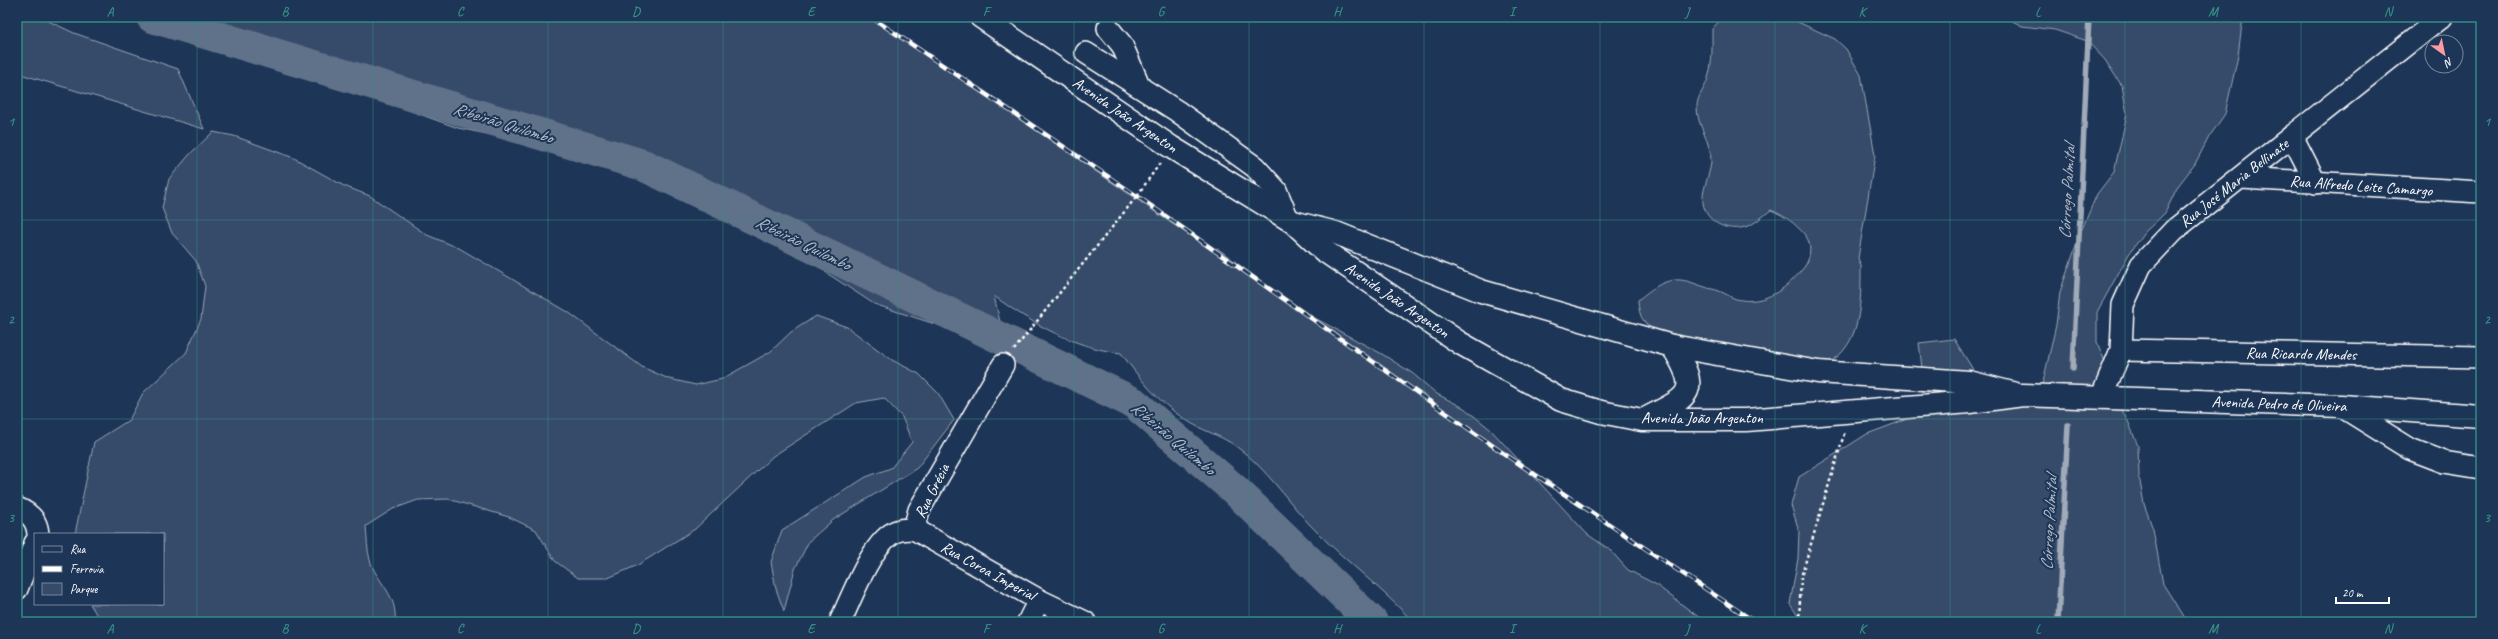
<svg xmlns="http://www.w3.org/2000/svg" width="2498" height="639" viewBox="0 0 2498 639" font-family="Caveat,sans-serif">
<rect width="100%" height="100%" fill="#1d3557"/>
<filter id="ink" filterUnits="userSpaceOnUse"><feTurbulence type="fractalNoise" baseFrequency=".025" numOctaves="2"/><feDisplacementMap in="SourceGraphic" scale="8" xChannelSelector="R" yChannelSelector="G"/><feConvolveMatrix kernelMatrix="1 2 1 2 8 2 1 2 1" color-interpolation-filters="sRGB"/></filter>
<g filter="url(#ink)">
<g fill="#364b69" stroke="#9aa5b4">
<polygon points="17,17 40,17 74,33 178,69 204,129 17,73"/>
<path d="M137,17h734l341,234 5,-3 81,61 84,45 30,19 25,21 27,14 26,21 97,105 23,16 18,20 27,14 50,38h-292c-29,-32 -65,-59 -95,-89 -28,-27 -49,-63 -81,-86 -16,-12 -35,-16 -51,-27 -28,-18 -46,-41 -65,-67 -46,-5 -90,-30 -127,-57l7,30 -11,10 -16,1 -100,-33 -49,-32 -30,-34 -54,-30 -89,-29 -51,-21 -143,-30 -131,-47 -108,-35 -48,-11z"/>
<path d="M1723,17h64l48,22 11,10 15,26 14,80 -17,103 3,8c0,36 1,79 -34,98l-168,-31c-15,-8 -20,-15 -21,-33 11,-9 23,-19 37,-20 10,-1 20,4 30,7 4,2 10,2 14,4 6,2 11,6 17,8 29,7 52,-11 69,-33 6,-9 7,-23 0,-31 -10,-12 -20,-19 -34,-25 -7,5 -17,15 -26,17 -17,5 -39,-4 -42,-24 -2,-12 7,-28 8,-41 1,-20 -15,-37 -14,-56 0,-10 9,-19 11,-28 5,-16 4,-33 4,-49z"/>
<polygon points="2005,17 2240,17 2242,23 2238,56 2225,114 2209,137 2195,164 2178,186 2165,213 2145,232 2129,254 2097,312 2097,342 2107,367 2112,395 2128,421 2138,446 2139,476 2144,504 2153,529 2163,584 2187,622 1802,622 1790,604 1798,558 1799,531 1791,505 1799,477 1867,434 1923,413 1923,376 1919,343 1954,339 1987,392 2019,404 2043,382 2056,325 2060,292 2082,229 2097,194 2114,172 2127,114 2122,86 2105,60 2087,41 2055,30 2022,26"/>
<path d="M213,132l21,4 60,22 50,28 26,10 57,39 32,13 109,64 74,55 27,12 27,6 26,-6 48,-27 21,-20 25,-16 31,11 45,33 27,14 19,19 16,27 -37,48 -84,52 -24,21 -14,28 -11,42 -8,-22 -5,-27 11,-32 84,-53 25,-9 21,-26 -10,-25 -18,-19 -28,5 -83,53 -78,73 -57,36 -30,13h-30l-23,-17 -19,-31 -27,-13 -61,-18 -30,1 -25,9 -27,17c1,11 1,24 4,34 6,22 28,34 25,62h-294l-11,-18h73v-70h-88l19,-92 35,-22 14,-27 43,-40 15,-34 4,-33 -9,-25 -24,-28 -10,-25 7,-29 21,-25z"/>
</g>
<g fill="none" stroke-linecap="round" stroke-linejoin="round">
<g stroke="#a0aab8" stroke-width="5.5">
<polyline points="2073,369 2089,17"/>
<polyline points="2058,622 2068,425"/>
</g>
<polyline stroke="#617289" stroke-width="32" points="152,17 643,165 1134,403 1235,490 1372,622"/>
<g stroke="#fff" stroke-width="24">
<g id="minor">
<polyline points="1108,28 1122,45 1139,85"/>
<polyline points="1086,53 1177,111 1255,167 1276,190 1288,219"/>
<polyline points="2292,136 2316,183"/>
<polyline points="2241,178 2481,192"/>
<polyline points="2121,350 2481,357"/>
<polyline points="2101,398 2121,350 2123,305 2141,265 2174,230 2442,17"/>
<polyline points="2341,406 2410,449 2444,462 2481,468"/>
<path d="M17,508c13,5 20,12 21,26"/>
<polyline points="914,529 1039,600 1085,622"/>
<polyline points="914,529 919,510 1003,365"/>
<polyline points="17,589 35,543"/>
<path d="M840,622c11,-23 30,-74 51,-88 7,-5 15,-5 23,-5"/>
<polyline points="1028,622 1039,600"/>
</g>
</g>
<g stroke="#fff" stroke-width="25">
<g id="major">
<polyline points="981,17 1171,147 1293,222 1323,250 1460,343 1561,400 1601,412 1642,420 1746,420 1970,402 2023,395 2341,406 2481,416"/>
<polyline points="1293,222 1336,233 1481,291 1672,346 1818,372 1969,382 2012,393"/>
<path d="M1647,418c44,-22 54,-26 25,-72"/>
</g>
</g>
<g stroke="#fff" stroke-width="2.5" stroke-dasharray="3 3" stroke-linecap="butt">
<polyline points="1014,350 1137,196 1160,163"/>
<polyline points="1799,622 1801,577 1845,431"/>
</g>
<use href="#minor" stroke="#1d3557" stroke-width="21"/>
<use href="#major" stroke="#1d3557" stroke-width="22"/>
<g stroke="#fff" stroke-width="4.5">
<polyline id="rail" points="871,17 1137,196 1506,455 1755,622"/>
</g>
<use href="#rail" stroke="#1d3557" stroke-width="3" stroke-dasharray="9" stroke-linecap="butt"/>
</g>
</g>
<path fill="none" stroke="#338b84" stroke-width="1" stroke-opacity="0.55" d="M197,17v605M373,17v605M548,17v605M723,17v605M898,17v605M1074,17v605M1249,17v605M1424,17v605M1600,17v605M1775,17v605M1950,17v605M2125,17v605M2301,17v605M17,220h2464M17,419h2464"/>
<g text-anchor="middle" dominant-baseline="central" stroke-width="4" stroke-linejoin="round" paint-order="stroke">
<g font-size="16" fill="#fff" stroke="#1d3557">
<text transform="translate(1125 115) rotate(34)">Avenida João Argenton</text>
<text transform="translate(2234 183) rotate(-38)">Rua José Maria Bellinate</text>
<text transform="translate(2361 186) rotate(4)">Rua Alfredo Leite Camargo</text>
<text transform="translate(1397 300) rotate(34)">Avenida João Argenton</text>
<text transform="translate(2301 354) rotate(1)">Rua Ricardo Mendes</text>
<text transform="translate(2279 404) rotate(2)">Avenida Pedro de Oliveira</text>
<text x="1702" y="418">Avenida João Argenton</text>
<text transform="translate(932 491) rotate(-63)">Rua Grécia</text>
<text transform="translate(988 571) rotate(29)">Rua Coroa Imperial</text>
</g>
<g font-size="17" font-style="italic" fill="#b8c0ca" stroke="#1d3557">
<text transform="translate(503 123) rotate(17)">Ribeirão Quilombo</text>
<text transform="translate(2067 192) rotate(-87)">Córrego Palmital</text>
<text transform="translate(803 243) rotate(26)">Ribeirão Quilombo</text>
<text transform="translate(1173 438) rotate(40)">Ribeirão Quilombo</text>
<text transform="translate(2049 523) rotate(-87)">Córrego Palmital</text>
</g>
</g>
<rect width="2498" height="639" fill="none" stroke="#1d3557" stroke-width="44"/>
<rect x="34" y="533" width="130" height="72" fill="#1d3557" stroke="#77869a"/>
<rect x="42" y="546" width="20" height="6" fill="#1d3557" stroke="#77869a"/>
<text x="70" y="553" font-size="12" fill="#ffffff">Rua</text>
<rect x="42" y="566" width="20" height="6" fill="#ffffff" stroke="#77869a"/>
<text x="70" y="573" font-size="12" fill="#ffffff">Ferrovia</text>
<rect x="42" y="583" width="20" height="12" fill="#364b69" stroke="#77869a"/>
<text x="70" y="593" font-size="12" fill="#ffffff">Parque</text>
<g transform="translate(2444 54) rotate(147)"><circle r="19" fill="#1d3557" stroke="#77869a"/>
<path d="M0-3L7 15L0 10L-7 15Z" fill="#ff9aa2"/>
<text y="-6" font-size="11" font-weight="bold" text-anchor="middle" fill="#ffffff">N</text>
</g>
<path d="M2336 597v6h53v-6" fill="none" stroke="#ffffff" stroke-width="2"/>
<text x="2342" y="597" font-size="12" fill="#ffffff" stroke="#1d3557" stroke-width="3" paint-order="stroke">20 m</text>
<rect x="22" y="22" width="2454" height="595" fill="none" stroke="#338b84" stroke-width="1.5"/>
<g font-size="13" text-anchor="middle" font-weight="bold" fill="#338b84">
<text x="110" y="16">A</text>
<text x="285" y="16">B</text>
<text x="460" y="16">C</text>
<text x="636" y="16">D</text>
<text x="811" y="16">E</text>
<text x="986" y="16">F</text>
<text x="1161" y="16">G</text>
<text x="1337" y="16">H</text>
<text x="1512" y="16">I</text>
<text x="1687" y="16">J</text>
<text x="1862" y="16">K</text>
<text x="2038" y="16">L</text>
<text x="2213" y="16">M</text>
<text x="2388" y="16">N</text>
<text x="11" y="126">1</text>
<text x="2487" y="126">1</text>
<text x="11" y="324">2</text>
<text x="2487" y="324">2</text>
<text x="11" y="522">3</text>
<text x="2487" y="522">3</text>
<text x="110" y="633">A</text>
<text x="285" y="633">B</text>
<text x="460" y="633">C</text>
<text x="636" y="633">D</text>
<text x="811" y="633">E</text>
<text x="986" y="633">F</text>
<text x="1161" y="633">G</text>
<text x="1337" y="633">H</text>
<text x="1512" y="633">I</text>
<text x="1687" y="633">J</text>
<text x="1862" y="633">K</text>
<text x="2038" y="633">L</text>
<text x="2213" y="633">M</text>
<text x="2388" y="633">N</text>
</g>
</svg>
